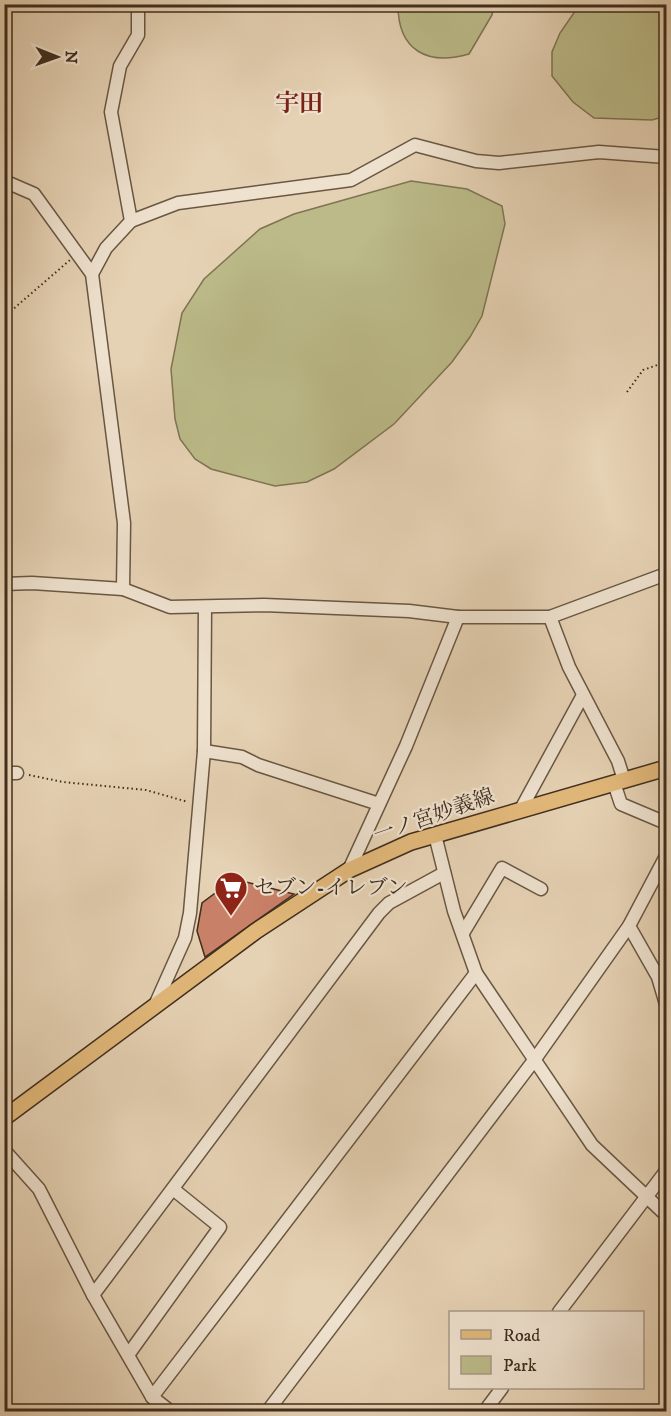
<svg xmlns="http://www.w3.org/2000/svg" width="671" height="1416" viewBox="0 0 671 1416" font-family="'IM FELL DW Pica','Noto Serif JP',serif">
<rect width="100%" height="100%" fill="#e5d1b3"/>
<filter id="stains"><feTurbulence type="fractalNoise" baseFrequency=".00333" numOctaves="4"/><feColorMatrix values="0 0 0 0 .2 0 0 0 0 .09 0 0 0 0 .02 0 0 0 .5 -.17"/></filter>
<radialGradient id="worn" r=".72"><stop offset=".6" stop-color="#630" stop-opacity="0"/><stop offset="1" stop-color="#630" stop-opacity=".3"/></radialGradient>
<g fill="#bbba88" stroke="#7e7453" stroke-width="1.5">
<polygon points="580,4 666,5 666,116 652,120 594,118 573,102 552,76 552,52 560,33"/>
<path d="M398,5v-1l96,1 -2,10 -23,39c-41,12 -71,-3 -71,-49z"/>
<polygon points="411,181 467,189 502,206 505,224 482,316 470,337 452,362 394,424 334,469 307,482 275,486 211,469 195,459 180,439 175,419 171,369 182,313 204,279 260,229 294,214"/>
</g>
<polygon fill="#c98068" stroke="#402e1e" stroke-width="1.5" points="234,879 294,894 205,957 197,931 202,903"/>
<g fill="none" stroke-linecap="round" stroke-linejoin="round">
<g stroke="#695743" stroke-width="15">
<g id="minor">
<polyline points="4,181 34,194 92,274 124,523 123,589"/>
<polyline points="131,221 178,203 351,180 415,145 476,161 499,163 599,152 666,157"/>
<polyline points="92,274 106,248 131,221 111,112 120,66 138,35 138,4"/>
<polyline points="4,584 32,583 123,589 170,607 264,605 409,611 458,617 550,617 666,574"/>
<polyline points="550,617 569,667 618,761 624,780"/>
<polyline points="204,751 242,757 258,765 379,804"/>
<polyline points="4,773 17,773"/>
<polyline points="614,783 621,804 666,823"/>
<polyline points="521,809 583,695"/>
<polyline points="435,835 454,911 476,973 592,1145 666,1215"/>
<polyline points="349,870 406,746 458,617"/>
<polyline points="629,926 658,977 666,1004"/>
<polyline points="463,933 502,868 541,889"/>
<polyline points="156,1003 185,938 190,913 204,751 205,607"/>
<polyline points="4,1150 39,1189 93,1295 152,1397 171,1412"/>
<polyline points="93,1295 379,913 389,903 444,873"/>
<polyline points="559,1312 666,1171"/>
<polyline points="128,1355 220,1227 173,1189"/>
<polyline points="152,1397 476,973"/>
<polyline points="267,1412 535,1059 629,926 666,856"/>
<polyline points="484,1412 502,1388"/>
</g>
</g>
<g stroke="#402e1e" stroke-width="18">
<polyline id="major" points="4,1118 256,931 349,870 411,842 666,768"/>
</g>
<g stroke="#402e1e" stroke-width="2" stroke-dasharray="1.5 3" stroke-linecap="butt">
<polyline points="4,317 70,260"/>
<polyline points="627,392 643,370 666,362"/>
<polyline points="29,775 63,782 146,790 188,802"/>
<polyline points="4,1393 8,1412"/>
</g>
<use href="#minor" stroke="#eee1ce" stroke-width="12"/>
<use href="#major" stroke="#e2b87a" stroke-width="15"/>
</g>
<defs>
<g id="supermarket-pin" transform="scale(1.725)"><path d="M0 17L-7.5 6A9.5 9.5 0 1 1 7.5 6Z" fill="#8f2418" stroke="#eee1ce"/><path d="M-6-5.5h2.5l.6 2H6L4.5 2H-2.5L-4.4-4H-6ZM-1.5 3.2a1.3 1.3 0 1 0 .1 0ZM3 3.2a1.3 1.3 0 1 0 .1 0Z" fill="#fff"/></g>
</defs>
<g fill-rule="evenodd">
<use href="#supermarket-pin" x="231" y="888"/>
</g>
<g text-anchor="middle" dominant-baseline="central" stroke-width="4.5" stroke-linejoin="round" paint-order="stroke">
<g font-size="21" fill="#402e1e" stroke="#eee1ce">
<text transform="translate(434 816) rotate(-19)">一ノ宮妙義線</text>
</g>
<g font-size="21" fill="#402e1e" stroke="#eee1ce" text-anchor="start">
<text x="254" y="888">セブン-イレブン</text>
</g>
<g font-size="24" font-weight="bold" fill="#7a1f14" stroke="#eee1ce">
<text x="299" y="104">宇田</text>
</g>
</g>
<rect width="671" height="1416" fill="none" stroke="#e5d1b3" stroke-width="24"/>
<rect x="6" y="6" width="659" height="1404" fill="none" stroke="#402e1e" stroke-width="3"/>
<rect x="12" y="12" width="647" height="1392" fill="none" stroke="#402e1e" stroke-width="1.5"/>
<rect x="449" y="1311" width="195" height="78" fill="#eee1ce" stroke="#a89988" stroke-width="1.5"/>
<rect x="461" y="1330" width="30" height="9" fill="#e2b87a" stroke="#a89988" stroke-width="1.5"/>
<text x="503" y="1341" font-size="18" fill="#402e1e">Road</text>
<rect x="461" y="1356" width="30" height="18" fill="#bbba88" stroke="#a89988" stroke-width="1.5"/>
<text x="503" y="1371" font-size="18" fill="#402e1e">Park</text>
<g transform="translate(57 57) rotate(91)" stroke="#eee1ce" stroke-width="4.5" paint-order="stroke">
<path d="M0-4.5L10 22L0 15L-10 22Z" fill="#402e1e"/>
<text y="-9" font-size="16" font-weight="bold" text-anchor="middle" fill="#402e1e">N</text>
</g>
<rect width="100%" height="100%" filter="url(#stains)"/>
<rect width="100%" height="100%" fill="url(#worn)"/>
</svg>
